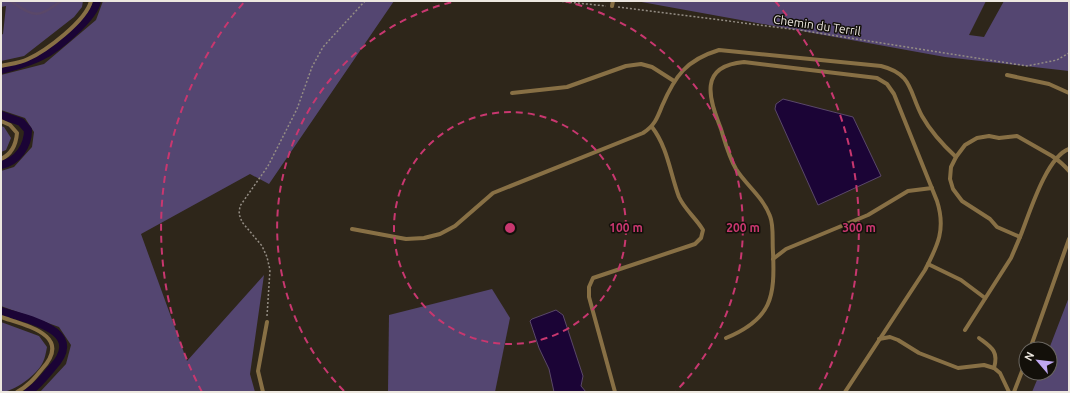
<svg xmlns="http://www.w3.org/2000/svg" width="1070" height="393" viewBox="0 0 1070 393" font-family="Ubuntu,sans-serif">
<rect width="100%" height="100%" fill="#2e261a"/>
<g fill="#544671">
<polygon points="1,1 83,1 82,7 74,17 24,56 1,61 1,35 3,34 6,6 1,7"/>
<polygon points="103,1 394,1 269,184 250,174 141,234 187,361 264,275 250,374 255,392 40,392 66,364 71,345 59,327 1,306 1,171 14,167 32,147 34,132 25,118 1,110 1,75 44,64 96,20"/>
<polygon points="636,1 986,1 969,35 984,37 1004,1 1069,1 1069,71 945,57"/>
<polygon points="1,126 4,127 11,138 6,150 1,152"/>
<polygon points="492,289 510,318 495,392 388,392 389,315"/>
<polygon points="1069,297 1069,392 1032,392 1040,373 1050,373 1049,349"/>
<path d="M1,322l38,14 8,11c-1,5 -2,11 -4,15 -5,12 -29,30 -42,30z"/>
</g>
<g fill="#1b0436" stroke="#5a4869">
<polygon points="783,99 853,117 881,176 818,205 775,109 776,104"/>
<polygon points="556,310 563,315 583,376 581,386 586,392 554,392 549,369 539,348 530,321 532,319"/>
</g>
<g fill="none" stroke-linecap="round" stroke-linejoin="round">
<g stroke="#5a4869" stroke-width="2.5">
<path d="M10,1c26,16 26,18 51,0"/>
<polyline points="105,2 106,1"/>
</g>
<g stroke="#1b0436" stroke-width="8">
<path d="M1,70c14,-4 28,-7 41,-14 15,-7 53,-39 55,-55"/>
<path d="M1,115l20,7 7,8c0,16 -10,31 -27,35"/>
<path d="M1,311c27,9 87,19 51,57 -7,8 -15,19 -24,24"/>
</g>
<g stroke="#948d84" stroke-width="1.5" stroke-dasharray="2 2" stroke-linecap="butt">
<polyline points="558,1 606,6"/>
<polyline points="860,1 861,1"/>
<polyline points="618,7 799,30 1027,66 1057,60 1069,53"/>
<polyline points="267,316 270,270 267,257 262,246 242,222 239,214 240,206 268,166 297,109 312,67 323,47 365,1"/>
</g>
<g stroke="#887045" stroke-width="4">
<polyline points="612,6 613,1"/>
<path d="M1,66c9,-2 19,-3 27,-7 18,-8 58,-38 63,-58"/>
<polyline points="1007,75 1049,84 1069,93"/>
<polyline points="512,93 567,87 626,66 641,64 652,67 674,81"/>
<path d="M1,121l9,4 7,8c-1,12 -5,21 -16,26"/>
<path d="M1069,149c-23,8 -40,66 -49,88l-23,-10 -7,-8 -28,-18 -9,-12 -3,-10 1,-12 5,-10 9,-12 12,-7 12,-2 10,2 18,-2 35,20c6,4 12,9 17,15"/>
<path d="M352,229l54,10 18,-1 16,-4 15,-8 38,-33 150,-60c11,-7 14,-14 19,-27 13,-30 24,-46 57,-56l162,16c32,8 28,26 41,50 9,16 21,29 34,41"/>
<polyline points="773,259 786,249 868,215 908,191 932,188"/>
<polyline points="928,264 961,280 985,298"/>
<path d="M1,317c26,9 72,18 41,52 -8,10 -14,17 -25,23"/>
<polyline points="965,330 1011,258 1020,237"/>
<path d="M726,338c46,-19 49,-41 47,-86 -1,-12 1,-26 -3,-36 -7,-19 -24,-31 -34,-47 -7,-12 -11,-27 -15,-40 -12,-31 -23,-63 23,-67l133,16 10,6 7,10 43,107c9,28 1,44 -12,69l-80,122"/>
<path d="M979,338c12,9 20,13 15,30"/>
<polyline points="879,339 890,337 898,340 919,353 958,368 984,365 994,368 1000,373 1009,392"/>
<polyline points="1030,349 1069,239"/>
<polyline points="263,392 258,371 267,322"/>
<path d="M615,392l-26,-95v-10l4,-9 102,-34 6,-6 2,-8c-7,-12 -18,-20 -24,-33 -9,-24 -11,-49 -27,-70"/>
<polyline points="1014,392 1026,361"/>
</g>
</g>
<g fill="none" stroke="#c8376f" stroke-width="2" stroke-dasharray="7 5">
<circle cx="510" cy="228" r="116"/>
<path d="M344 391A233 233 0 0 1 456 1M564 1A233 233 0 0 1 676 391"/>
<path d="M202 392A349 349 0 0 1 245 1M775 1A349 349 0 0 1 818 392"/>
</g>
<g text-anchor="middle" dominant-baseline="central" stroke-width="3" stroke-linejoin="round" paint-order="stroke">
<g font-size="12" fill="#ede8e0" stroke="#13100a">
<text transform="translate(817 25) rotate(8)">Chemin du Terril</text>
</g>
</g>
<circle cx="510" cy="228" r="6" fill="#c8376f" stroke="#13100a" stroke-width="2"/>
<g font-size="12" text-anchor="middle" font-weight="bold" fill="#c8376f" stroke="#13100a" stroke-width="3" stroke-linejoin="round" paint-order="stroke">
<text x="626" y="232">100 m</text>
<text x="743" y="232">200 m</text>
<text x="859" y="232">300 m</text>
</g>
<rect width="1070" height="393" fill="none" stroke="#ede8e0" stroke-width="4"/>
<g transform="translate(1038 361) rotate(298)"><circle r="19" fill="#13100a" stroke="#6a6660"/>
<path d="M0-3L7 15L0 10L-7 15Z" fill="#c0a8f3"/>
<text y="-6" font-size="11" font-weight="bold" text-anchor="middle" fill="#ede8e0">N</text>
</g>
</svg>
